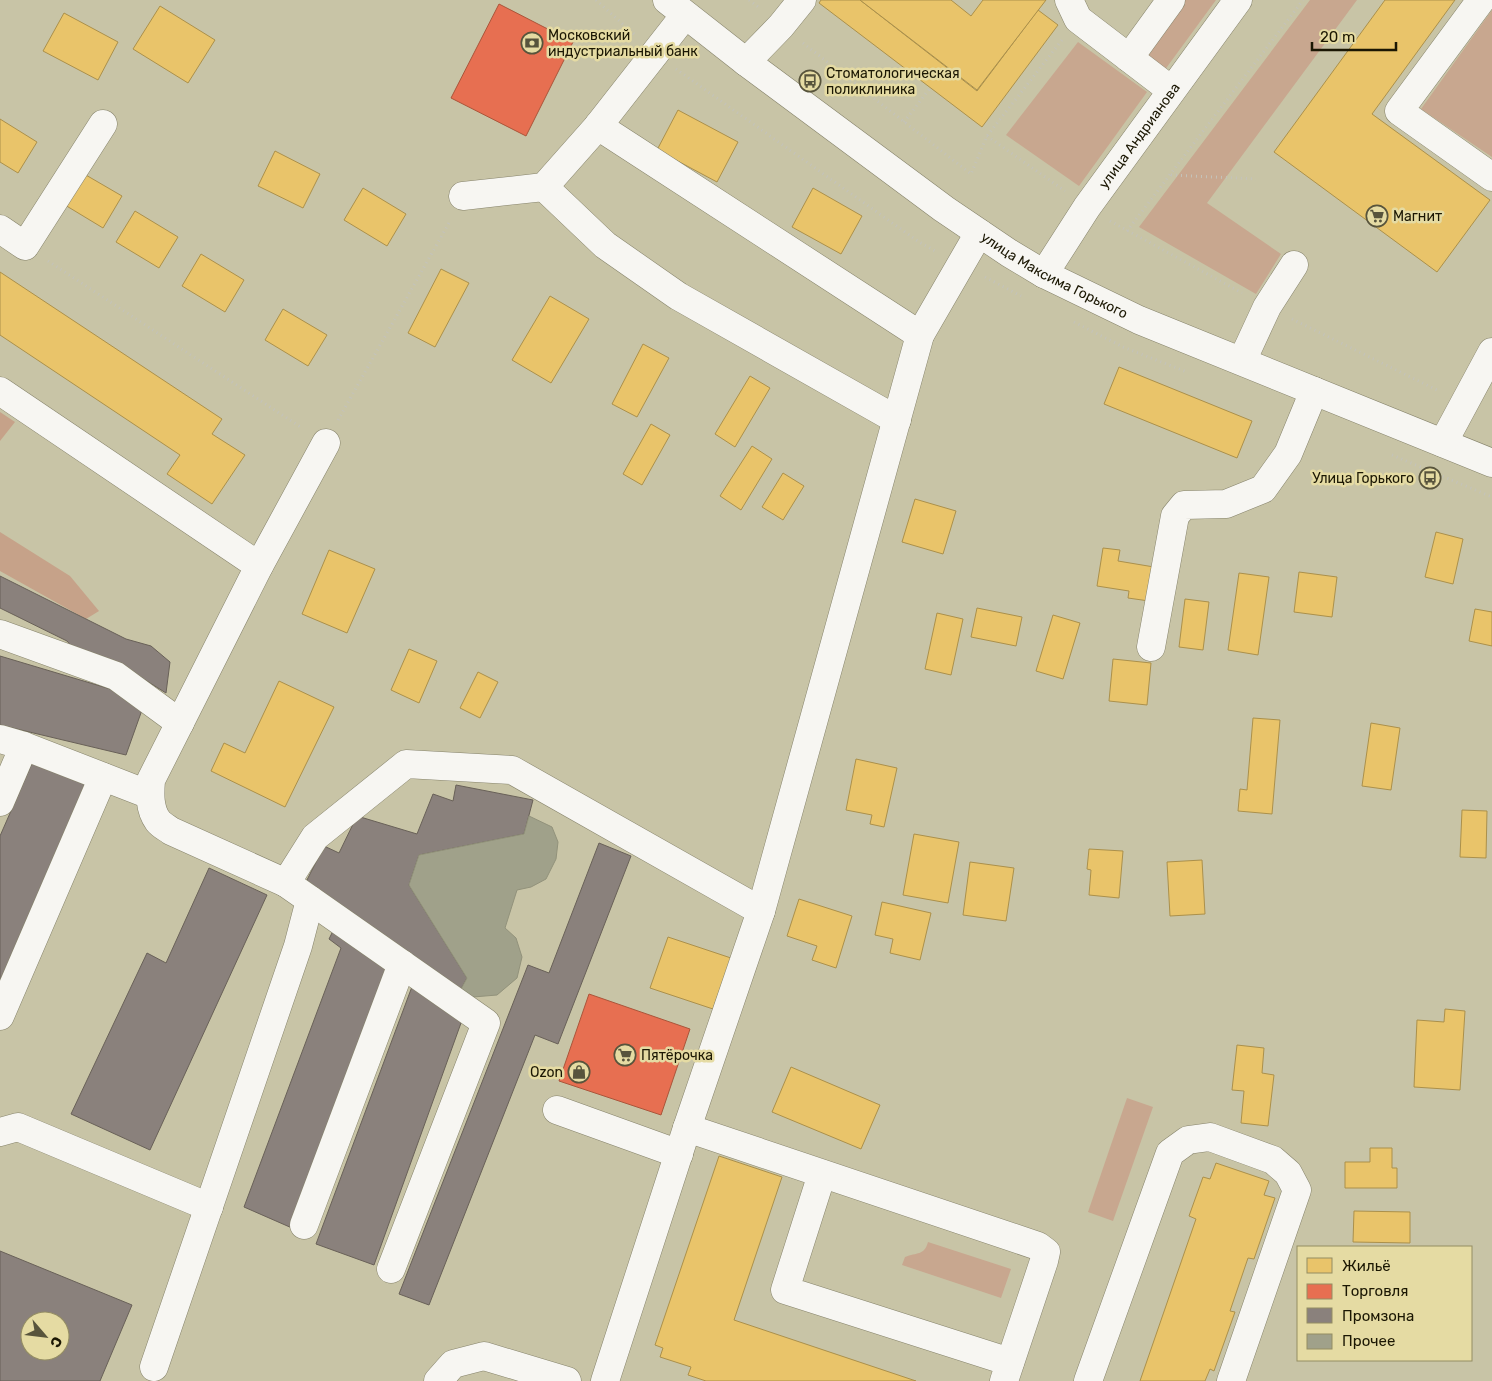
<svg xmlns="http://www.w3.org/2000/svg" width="1492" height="1381" viewBox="0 0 1492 1381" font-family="Rubik,sans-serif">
<rect width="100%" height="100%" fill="#c8c4a6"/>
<g fill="#c8a78f">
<polygon points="1178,0 1216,0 1164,71 1139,53"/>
<polygon points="1310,0 1357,0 1207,203 1281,254 1256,294 1139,227"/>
<polygon points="1492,10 1492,157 1421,109"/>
<polygon points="1078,42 1147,92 1079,186 1006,135"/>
<polygon points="1127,1098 1153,1107 1113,1221 1088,1212"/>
<path d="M928,1242l83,27 -10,29 -99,-33 3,-8c12,-5 19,-1 23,-15z"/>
</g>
<g fill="#c6a289">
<polygon points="0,412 15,422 0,441"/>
<polygon points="0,532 70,576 99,611 86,619 0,571"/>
</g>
<g fill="#e9c46a" stroke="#ab904b">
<polygon points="821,0 860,0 977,91 1038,10 1058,25 982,127 819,3"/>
<polygon points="860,0 951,0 971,16 983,0 1046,0 977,90"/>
<polygon points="1385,0 1455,0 1372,114 1490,200 1437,272 1274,152"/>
<polygon points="160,6 215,40 188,83 133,49"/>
<polygon points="64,13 118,42 98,80 43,51"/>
<polygon points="678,110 738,142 717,182 657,150"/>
<polygon points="0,119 37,142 18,173 0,162"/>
<polygon points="275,151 320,174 303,208 258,186"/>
<polygon points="79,171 122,196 103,228 60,202"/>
<polygon points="363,188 406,214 387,246 344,220"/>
<polygon points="813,188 862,216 841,254 792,227"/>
<polygon points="135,211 178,237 159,268 116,242"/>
<polygon points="201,254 244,280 225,312 182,286"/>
<polygon points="441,269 469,283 435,347 408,333"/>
<polygon points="0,272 222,419 212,434 245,455 212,504 167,474 180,455 0,335"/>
<polygon points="550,296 589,319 551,383 512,360"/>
<polygon points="283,309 327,335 308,366 265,340"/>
<polygon points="643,344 669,358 637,417 612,404"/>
<polygon points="1119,367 1252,421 1237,458 1104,404"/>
<polygon points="750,376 770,388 735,447 715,434"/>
<polygon points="651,424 670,435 642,485 623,474"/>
<polygon points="752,446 772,459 741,510 720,496"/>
<polygon points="783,473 804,486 783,520 762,507"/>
<polygon points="915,499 956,511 943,554 902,542"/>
<polygon points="1436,532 1463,539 1453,584 1425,577"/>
<polygon points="1103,548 1120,550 1118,561 1154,567 1149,601 1128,598 1129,591 1097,586"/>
<polygon points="329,550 375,569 347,633 302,614"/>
<polygon points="1299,572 1337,577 1332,617 1294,612"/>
<polygon points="1239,573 1269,577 1258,655 1228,650"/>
<polygon points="1185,599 1209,602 1203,650 1179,647"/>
<polygon points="977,608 1022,617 1016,646 971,637"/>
<polygon points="1475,609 1492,612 1492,646 1469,641"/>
<polygon points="937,613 963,619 951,675 925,669"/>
<polygon points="1053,615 1080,623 1063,679 1036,671"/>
<polygon points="409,649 437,661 419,703 391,690"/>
<polygon points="1113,659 1151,663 1147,705 1109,701"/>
<polygon points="478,672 498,682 480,718 460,708"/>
<polygon points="279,681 334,707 285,807 211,771 224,743 245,753"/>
<polygon points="1253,718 1280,720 1272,814 1238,811 1240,789 1247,790"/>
<polygon points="1371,723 1400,728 1391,790 1362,786"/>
<polygon points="856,759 897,768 884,827 870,824 872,815 846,810"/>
<polygon points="1462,810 1487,811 1486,858 1460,857"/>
<polygon points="914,834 959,842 948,903 903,895"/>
<polygon points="1089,849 1123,851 1119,898 1089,895 1091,870 1087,869"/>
<polygon points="1202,860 1205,914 1170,916 1167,862"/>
<polygon points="970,862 1014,868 1006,921 963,915"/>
<polygon points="799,899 852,916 836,968 812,960 817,946 787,936"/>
<polygon points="882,902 931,913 920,960 890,953 893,939 875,935"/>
<polygon points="668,937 731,958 713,1009 650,988"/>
<polygon points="1445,1009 1465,1011 1460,1090 1414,1087 1417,1020 1444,1022"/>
<polygon points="1237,1045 1264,1048 1262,1073 1274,1075 1268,1126 1241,1123 1244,1091 1232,1090"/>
<polygon points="791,1067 880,1105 861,1149 772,1112"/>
<polygon points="1370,1148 1392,1148 1392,1168 1397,1168 1397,1188 1345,1188 1345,1162 1370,1162"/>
<polygon points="719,1156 782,1177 734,1320 916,1381 706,1381 688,1375 691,1367 660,1357 663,1348 655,1345"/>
<polygon points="1216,1163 1269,1181 1264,1195 1275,1198 1254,1259 1248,1258 1230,1311 1235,1312 1214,1371 1210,1369 1205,1381 1140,1381 1196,1219 1189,1216 1203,1177 1210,1179"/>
<polygon points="1354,1211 1410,1212 1410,1243 1353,1242"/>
</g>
<g fill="#e76f51" stroke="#aa553a">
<polygon points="499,4 573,42 526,136 451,98"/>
<polygon points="589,994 690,1029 661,1115 559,1081"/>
</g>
<g fill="#8a817c" stroke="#696158" fill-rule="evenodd">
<polygon points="0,576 126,639 151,646 170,662 166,693 126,668 73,648 67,641 0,608"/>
<polygon points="0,656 117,691 142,710 126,755 0,725"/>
<polygon points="32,763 86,783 0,983 0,836"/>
<polygon points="456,785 533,800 524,834 419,855 409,885 467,978 460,991 348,910 305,884 324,846 339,853 357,816 417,834 433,794 453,801"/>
<polygon points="599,843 631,856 558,1044 535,1035 429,1305 399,1294 528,965 549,973"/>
<polygon points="209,868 267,895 150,1150 71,1114 147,953 166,963"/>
<polygon points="337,923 392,964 292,1228 244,1207 341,948 329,939"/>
<polygon points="413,984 445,1000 461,1023 374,1265 316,1244"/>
<path d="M0,1251l132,54 -32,76h-100zM30,1321h30v30h-30z"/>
</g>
<polygon fill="#a0a18a" stroke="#92927b" points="529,816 552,827 558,842 556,859 546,879 531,887 517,890 505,928 516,938 522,957 517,978 497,995 473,997 460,991 467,978 409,885 419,855 524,834"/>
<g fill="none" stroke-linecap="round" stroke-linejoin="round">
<g stroke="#86836b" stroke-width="29">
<g id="minor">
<path id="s1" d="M667,0l79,62 198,147 65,44 35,21 95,46 353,143"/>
<polyline points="1069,0 1078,19 1171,90"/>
<polyline points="1481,0 1399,111 1492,177"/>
<polyline points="1129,58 1171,0"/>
<polyline points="746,62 781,26 802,0"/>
<polyline points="598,126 920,335"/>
<polyline points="544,187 605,245 678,296 897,420"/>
<polyline points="463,196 544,187 598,126 685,15"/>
<polyline points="0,229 25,246 103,124"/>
<path id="s2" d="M1044,274l43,-67 151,-207"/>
<polyline points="1242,361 1267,307 1294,265"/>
<polyline points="0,391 259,566"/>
<polyline points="1443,443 1492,352"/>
<polyline points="0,634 116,676 180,723"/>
<polyline points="1151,647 1175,516 1184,505 1226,504 1263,489 1288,454 1314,391"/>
<polyline points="0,739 24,746 150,795"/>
<polyline points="0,802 24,746"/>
<path d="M286,883l-115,-52c-4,-3 -10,-6 -13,-10 -9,-12 -8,-28 -7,-41l108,-214 67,-123"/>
<polyline points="0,1016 103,777"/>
<polyline points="557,1110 679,1154"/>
<polyline points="687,1128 1038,1246 1046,1252 1044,1261 1004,1381"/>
<polyline points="0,1132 18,1127 209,1207"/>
<polyline points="822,1174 785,1290 1010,1362"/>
<polyline points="304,1225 402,964"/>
<polyline points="391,1269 486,1023 286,883 315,837 406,764 512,770 761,911"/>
<polyline points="154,1367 298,946 310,900"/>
<polyline points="438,1381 453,1364 484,1356 567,1381"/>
<polyline points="605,1381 687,1128 761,911 920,335 979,233"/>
<polyline points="1088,1381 1170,1153 1188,1140 1210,1137 1273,1160 1288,1173 1297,1190 1231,1381"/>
</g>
</g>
<g stroke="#c4c3ba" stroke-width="3" stroke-dasharray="1 4" stroke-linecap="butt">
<polyline points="596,0 635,35"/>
<polyline points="749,0 761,9"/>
<polyline points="803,43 971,174 987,136 1062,40"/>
<polyline points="676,69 919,242 937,252"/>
<polyline points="904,122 930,88"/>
<polyline points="987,136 1065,191"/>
<polyline points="1171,175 1256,179"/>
<polyline points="1110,221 1242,293"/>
<polyline points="1127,231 1303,0"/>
<polyline points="48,261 302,428"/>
<polyline points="985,277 1021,296"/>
<polyline points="1292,319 1439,391"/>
<polyline points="1074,322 1123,347 1187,372"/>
<polyline points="338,420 450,221"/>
<polyline points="1392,455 1492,497"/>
</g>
<use href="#minor" stroke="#f7f6f2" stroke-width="28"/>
</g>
<defs>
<g id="bank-ring" transform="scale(1.125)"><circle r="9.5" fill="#e5dba3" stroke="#58543c" stroke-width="1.5"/><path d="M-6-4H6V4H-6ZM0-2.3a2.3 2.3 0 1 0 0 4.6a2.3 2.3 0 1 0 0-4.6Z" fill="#58543c"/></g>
<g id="bus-ring" transform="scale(1.125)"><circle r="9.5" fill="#e5dba3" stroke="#58543c" stroke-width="1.5"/><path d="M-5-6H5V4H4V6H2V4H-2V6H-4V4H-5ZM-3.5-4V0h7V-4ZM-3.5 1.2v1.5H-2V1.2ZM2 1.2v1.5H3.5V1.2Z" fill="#58543c"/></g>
<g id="supermarket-ring" transform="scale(1.125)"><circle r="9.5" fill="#e5dba3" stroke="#58543c" stroke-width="1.5"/><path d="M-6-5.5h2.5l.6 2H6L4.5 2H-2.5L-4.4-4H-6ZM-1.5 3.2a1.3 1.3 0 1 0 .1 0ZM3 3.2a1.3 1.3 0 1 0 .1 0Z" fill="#58543c"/></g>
<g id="shop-ring" transform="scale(1.125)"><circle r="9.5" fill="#e5dba3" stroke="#58543c" stroke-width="1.5"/><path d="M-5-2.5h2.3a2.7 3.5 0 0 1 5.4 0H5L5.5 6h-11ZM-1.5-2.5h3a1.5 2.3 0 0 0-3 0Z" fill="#58543c"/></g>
</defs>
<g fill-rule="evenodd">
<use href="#bank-ring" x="532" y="43"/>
<use href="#bus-ring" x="810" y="81"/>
<use href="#supermarket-ring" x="1377" y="216"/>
<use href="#bus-ring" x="1430" y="478"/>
<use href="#supermarket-ring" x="625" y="1055"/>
<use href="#shop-ring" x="579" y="1072"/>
</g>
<g text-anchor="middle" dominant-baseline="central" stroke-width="5" stroke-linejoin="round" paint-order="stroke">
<g font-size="14" fill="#1b1703" stroke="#e5dba3" text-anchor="start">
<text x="548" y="35">Московский<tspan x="548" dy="16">индустриальный банк</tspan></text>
<text x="826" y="73">Стоматологическая<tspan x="826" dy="16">поликлиника</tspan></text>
<text x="1393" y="216">Магнит</text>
<text x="1414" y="478" text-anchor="end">Улица Горького</text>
<text x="641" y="1055">Пятёрочка</text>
<text x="563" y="1072" text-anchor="end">Ozon</text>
</g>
<g font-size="14" fill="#1b1703" stroke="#e5dba3">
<text stroke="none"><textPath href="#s2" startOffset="168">улица Андрианова</textPath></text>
<text stroke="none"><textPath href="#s1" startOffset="476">улица Максима Горького</textPath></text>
</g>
</g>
<rect x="1297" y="1246" width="175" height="115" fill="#e5dba3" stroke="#948d63"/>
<rect x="1307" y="1258" width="25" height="15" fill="#e9c46a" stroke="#948d63"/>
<text x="1342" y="1271" font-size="15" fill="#1b1703">Жильё</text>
<rect x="1307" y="1284" width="25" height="15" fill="#e76f51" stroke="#948d63"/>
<text x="1342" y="1296" font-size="15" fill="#1b1703">Торговля</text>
<rect x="1307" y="1308" width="25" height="15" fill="#8a817c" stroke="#948d63"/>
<text x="1342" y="1321" font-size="15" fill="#1b1703">Промзона</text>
<rect x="1307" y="1334" width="25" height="15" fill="#a0a18a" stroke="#948d63"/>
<text x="1342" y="1346" font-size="15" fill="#1b1703">Прочее</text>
<g transform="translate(45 1336) rotate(118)"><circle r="24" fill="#e5dba3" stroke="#948d63"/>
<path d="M0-4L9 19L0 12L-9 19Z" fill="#58543c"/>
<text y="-8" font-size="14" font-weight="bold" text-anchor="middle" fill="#1b1703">С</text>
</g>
<path d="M1312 42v8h84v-8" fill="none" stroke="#1b1703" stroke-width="2.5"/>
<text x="1320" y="42" font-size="15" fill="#1b1703" stroke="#e5dba3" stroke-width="4" paint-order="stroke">20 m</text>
</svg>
